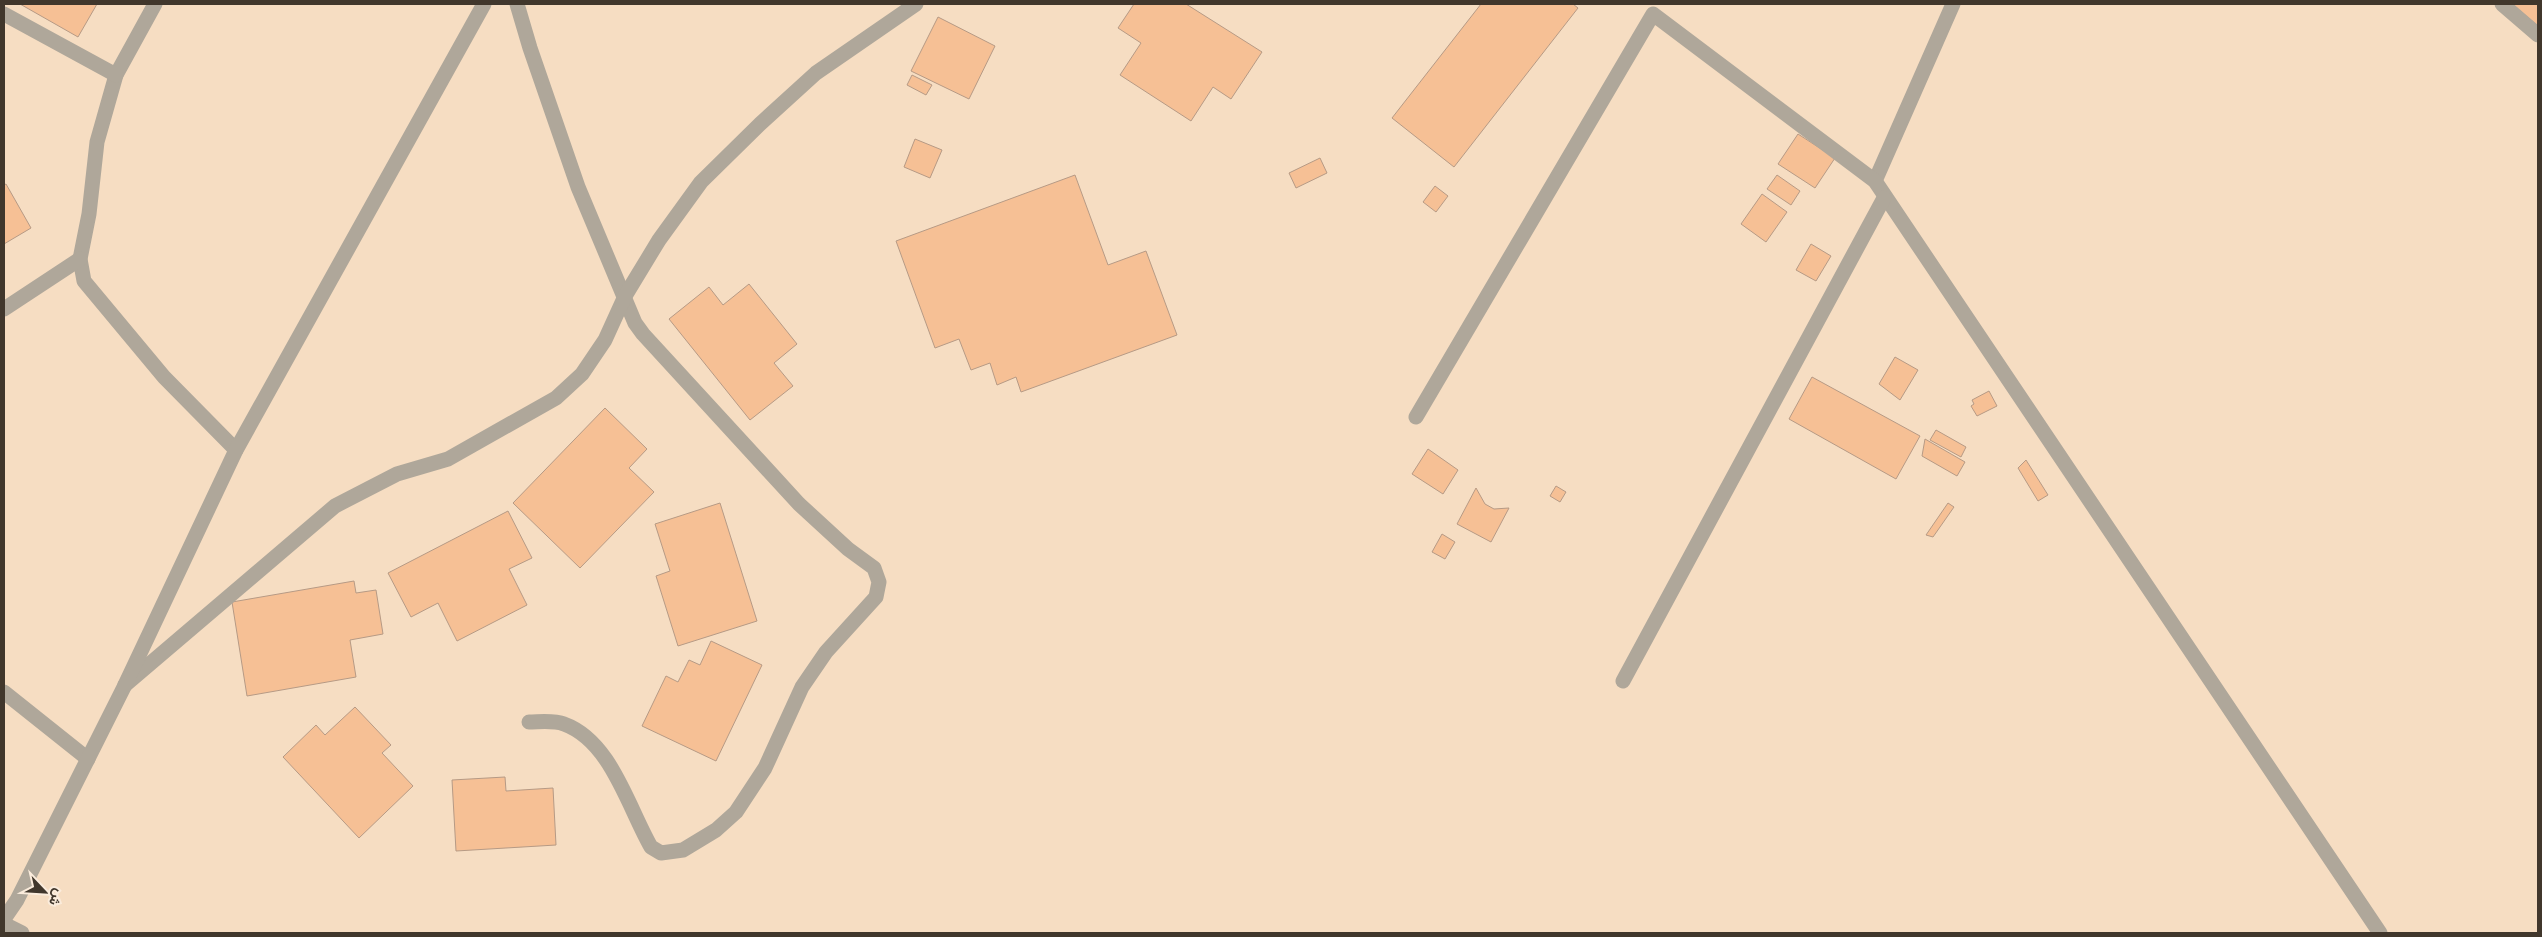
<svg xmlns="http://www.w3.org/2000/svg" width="2542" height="937" viewBox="0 0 2542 937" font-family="'Noto Serif',Vazirmatn,serif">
<rect width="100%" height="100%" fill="#f6ddc2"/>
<g fill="#f6c095" stroke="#b69a85">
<polygon points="20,4 97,4 78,37"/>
<polygon points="1134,4 1186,4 1262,52 1231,99 1213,87 1191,121 1120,75 1141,43 1118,28"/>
<polygon points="1481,4 1573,4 1578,8 1454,167 1392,118"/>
<polygon points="2512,4 2538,4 2538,26"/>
<polygon points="938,17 995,46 969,99 911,71"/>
<polygon points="912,75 932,85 926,95 907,85"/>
<polygon points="1798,134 1835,158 1815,188 1778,164"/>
<polygon points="915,139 942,150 930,178 904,167"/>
<polygon points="1320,158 1327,173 1296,188 1289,173"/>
<polygon points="1075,175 1108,265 1146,251 1177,335 1021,392 1016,377 997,385 990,363 971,370 959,339 935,348 896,241"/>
<polygon points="1777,175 1800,191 1791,205 1767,189"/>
<polygon points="6,184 31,228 4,244 4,185"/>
<polygon points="1435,186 1448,196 1436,212 1423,202"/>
<polygon points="1762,194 1787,212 1766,242 1741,224"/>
<polygon points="1811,244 1831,256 1816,281 1796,270"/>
<polygon points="749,284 797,344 774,363 793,386 750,420 669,319 709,287 723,305"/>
<polygon points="1895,357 1918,370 1900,400 1879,384"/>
<polygon points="1812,377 1920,436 1896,479 1789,419"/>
<polygon points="1989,391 1997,406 1977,416 1971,406 1974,404 1972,400"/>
<polygon points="605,408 647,449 629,468 654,492 580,568 513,503"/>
<polygon points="1936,430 1966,447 1961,457 1930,440"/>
<polygon points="1925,439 1965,462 1957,476 1922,456"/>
<polygon points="1428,449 1458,470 1443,494 1412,474"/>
<polygon points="2026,460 2048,495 2038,501 2018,468"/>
<polygon points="1556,486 1566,492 1560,502 1550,496"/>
<polygon points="1476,488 1485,504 1494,509 1509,508 1491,542 1457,524"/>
<polygon points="720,503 757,621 678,646 656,576 670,571 655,524"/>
<polygon points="1948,503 1954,507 1933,537 1926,535"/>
<polygon points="508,511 532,558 509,569 527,605 457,641 438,603 411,617 388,573"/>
<polygon points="1442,534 1455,542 1445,559 1432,552"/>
<polygon points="354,581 356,593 376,590 383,634 350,640 356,677 247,696 232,602"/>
<polygon points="711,641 762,665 716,761 642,726 666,676 678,682 689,660 700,665"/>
<polygon points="355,707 391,745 382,753 413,786 359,838 283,757 316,725 325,735"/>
<polygon points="505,777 506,791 553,788 556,845 456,851 452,780"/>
</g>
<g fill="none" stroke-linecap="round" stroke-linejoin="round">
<g stroke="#afa79a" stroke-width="15">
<polyline points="155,4 116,75 97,142 89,214 80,259 84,281 164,377 236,450"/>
<path d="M517,4l13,44 48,139 57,136 8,11 156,170 49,45 26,19 5,14 -3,15 -50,55 -24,35 -37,81 -29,44 -20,18 -33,20 -22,3 -10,-6c-23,-40 -40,-106 -87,-123 -10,-4 -25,-2 -35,-2"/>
<polyline points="2502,4 2538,35"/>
<polyline points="4,14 116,75"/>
<polyline points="1875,181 1953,4"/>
<polyline points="4,309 80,259"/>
<polyline points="1416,417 1653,14 1875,181 2380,933"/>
<polyline points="1623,681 1884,198"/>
<polyline points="125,685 335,506 397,474 448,459 556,398 582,374 605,340 625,296 659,240 701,182 760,124 816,73 916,4"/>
<polyline points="4,692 88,759"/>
<polyline points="4,919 17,900 125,685 236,450 484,4"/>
<polyline points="4,924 22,933"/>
</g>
</g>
<rect width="2542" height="937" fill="none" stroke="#41372c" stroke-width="10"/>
<g transform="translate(45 892) rotate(115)" stroke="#fbecdc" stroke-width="4" paint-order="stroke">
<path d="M0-4L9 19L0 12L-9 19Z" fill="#41372c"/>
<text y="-8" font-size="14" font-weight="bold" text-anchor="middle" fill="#41372c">ش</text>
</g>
</svg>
